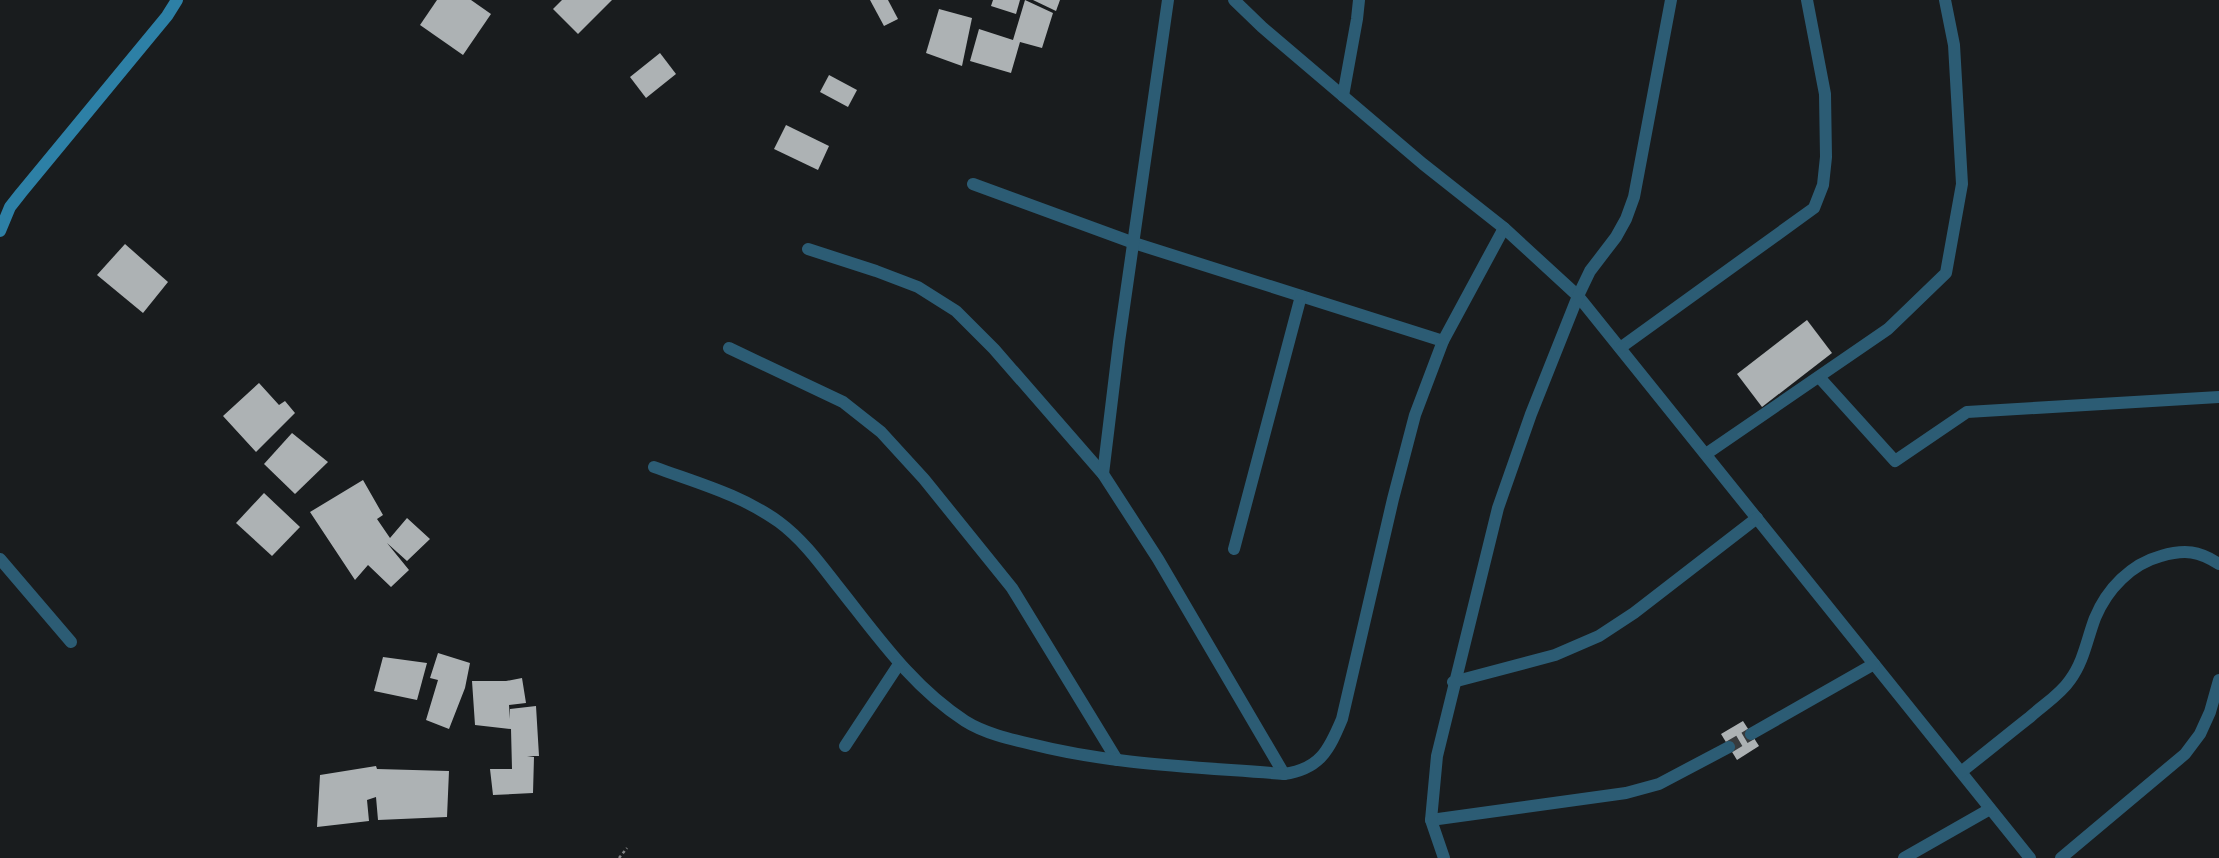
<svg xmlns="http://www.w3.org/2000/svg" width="2219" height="858" viewBox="0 0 2219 858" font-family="'Asap Condensed',sans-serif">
<rect width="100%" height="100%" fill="#191c1e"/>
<g fill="#adb2b4">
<polygon points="437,0 471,0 491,14 463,55 420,25"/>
<polygon points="562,0 612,0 578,34 553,9"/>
<polygon points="870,0 888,0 898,19 884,26"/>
<polygon points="993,0 1020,0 1016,14 991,6"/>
<polygon points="1025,0 1053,13 1042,48 1020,42 1011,73 970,61 979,29 1013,40"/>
<polygon points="1033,0 1060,0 1056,11"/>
<polygon points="939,9 972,18 962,66 926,53"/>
<polygon points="660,53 676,74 646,98 630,77"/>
<polygon points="829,75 857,90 848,107 820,92"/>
<polygon points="786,125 829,146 818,170 774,149"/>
<polygon points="125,244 168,282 143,313 97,275"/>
<polygon points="1807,320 1832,353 1762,407 1737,374"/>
<polygon points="259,383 279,405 285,401 295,413 256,452 223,416"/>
<polygon points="292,433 328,462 295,494 264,464"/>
<polygon points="363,480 383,515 377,519 390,538 407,518 430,539 407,561 387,543 409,570 391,587 368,565 355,580 310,512"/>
<polygon points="264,493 300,527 272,556 236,523"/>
<polygon points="438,653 470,663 465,688 449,729 426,720 438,680 430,678"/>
<polygon points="383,657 427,663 417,700 374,691"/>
<polygon points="522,678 526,703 509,705 510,719 510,709 536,706 539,756 527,756 534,757 533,793 493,795 490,769 512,769 511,729 475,725 472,681 506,681"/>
<polygon points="1743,721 1759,746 1737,760 1721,734"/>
<polygon points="376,766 377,769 449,771 447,817 378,820 376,797 367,800 369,821 317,827 320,775"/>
</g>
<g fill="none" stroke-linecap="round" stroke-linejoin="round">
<polyline stroke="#383b3d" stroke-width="12" stroke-dasharray="12 6" stroke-linecap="butt" points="1729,747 1751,734"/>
<polyline stroke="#838587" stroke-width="2.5" stroke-dasharray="3 3" stroke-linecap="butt" points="619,858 627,848"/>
<g stroke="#2c5c74" stroke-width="12">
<polyline points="1234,0 1262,27 1423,164 1504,228 1578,296 2030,858"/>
<polyline points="1343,96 1357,19 1359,0"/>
<polyline points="973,184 1134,243 1443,341"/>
<polyline points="808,249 876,271 918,287 956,311 994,349 1103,474 1158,559 1284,774"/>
<polyline points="729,348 843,402 881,432 924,479 1012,588 1117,760"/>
<polyline points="1620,348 1814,208 1823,185 1826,157 1825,94 1807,0"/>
<polyline points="1819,377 1895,461 1967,412 2219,397"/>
<polyline points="1706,454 1888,329 1946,273 1962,184 1954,45 1945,0"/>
<path d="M654,467c43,16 88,28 125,55 23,17 40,40 57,62 40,50 75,102 129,137 19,12 44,18 66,23 82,21 168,23 253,30 36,-5 45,-24 58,-55l51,-220 22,-84 28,-74 61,-113"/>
<polyline points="1103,474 1119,342 1168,0"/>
<polyline points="1234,549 1301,296"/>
<polyline points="0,559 71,642"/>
<polyline points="1453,682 1555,655 1599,636 1634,613 1757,518"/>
<polyline points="1751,734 1874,664"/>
<polyline points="845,746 899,664"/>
<path d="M1961,772c23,-18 46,-37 69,-55 13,-12 30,-22 40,-37 14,-19 17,-41 25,-62 12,-29 36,-54 66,-62 24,-7 38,-5 58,8"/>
<polyline points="1431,820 1626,793 1659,784 1729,747"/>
<polyline points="1444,858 1431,820 1437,756 1498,508 1531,414 1578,296 1590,271 1616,237 1626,219 1634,197 1671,0"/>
<polyline points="1904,858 1990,809"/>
<polyline points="2061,858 2185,754 2200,734 2210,712 2219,680"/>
</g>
<polyline stroke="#2d80a6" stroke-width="12" points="0,231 10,207 21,193 167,16 177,0"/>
</g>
</svg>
